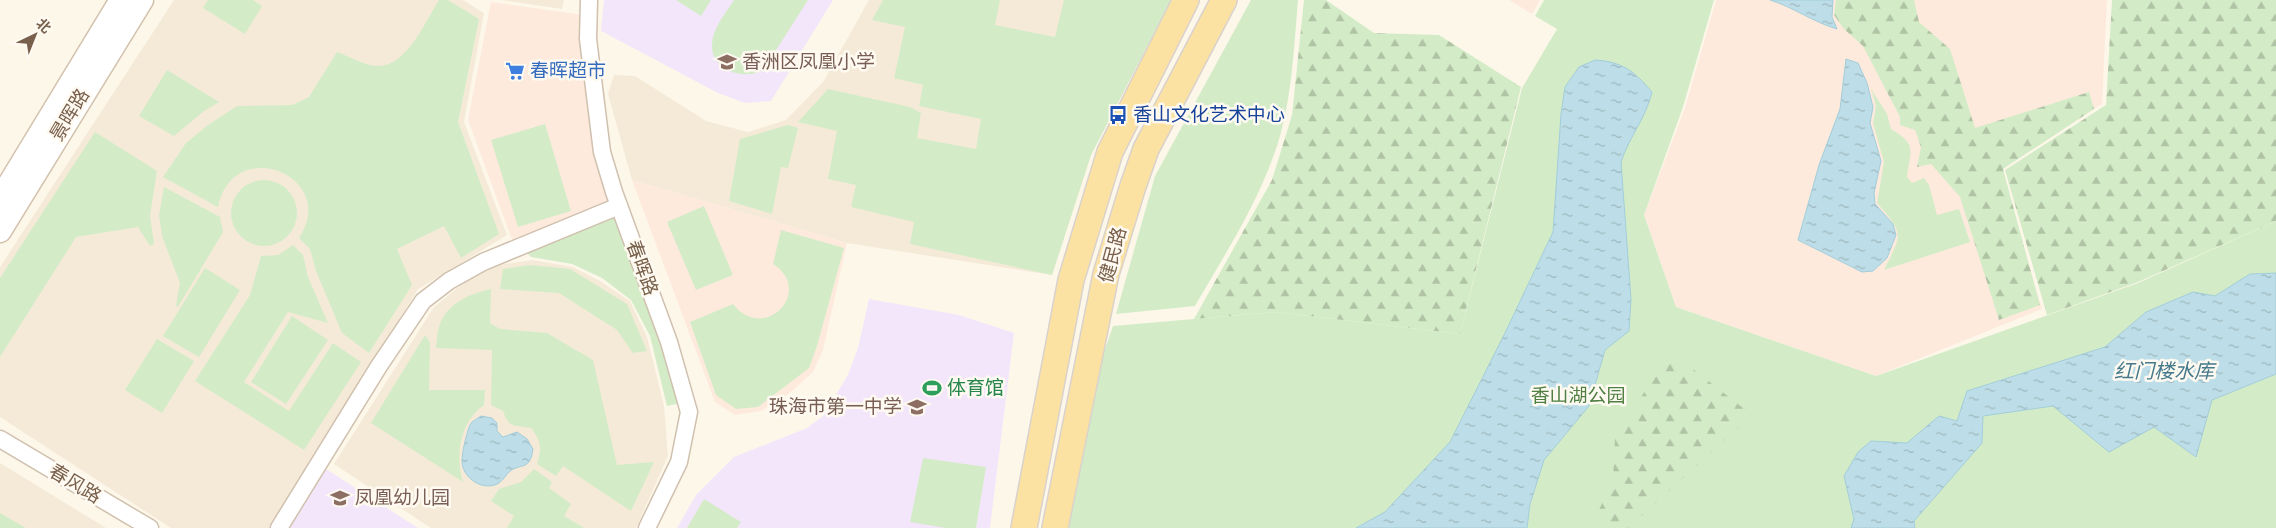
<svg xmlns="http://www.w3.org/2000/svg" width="2276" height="528" viewBox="0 0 2276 528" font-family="Signika,'Noto Sans SC',sans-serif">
<defs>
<pattern id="forest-firs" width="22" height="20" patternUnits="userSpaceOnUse" patternTransform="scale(1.25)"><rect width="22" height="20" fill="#d3ecc7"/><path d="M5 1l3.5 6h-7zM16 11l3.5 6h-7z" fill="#b0c3a4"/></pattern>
<pattern id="water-ripples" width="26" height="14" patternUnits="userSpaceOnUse" patternTransform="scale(1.25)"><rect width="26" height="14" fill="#bddee8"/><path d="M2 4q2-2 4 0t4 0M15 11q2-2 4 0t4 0" fill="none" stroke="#9eb7be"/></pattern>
</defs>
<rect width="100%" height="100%" fill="#fdf7ea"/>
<g fill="#f5ead8">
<polygon points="174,0 463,0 484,13 464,122 507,235 418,289 270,528 171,528 0,417 0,267"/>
<polygon points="501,0 564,0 562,9"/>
<polygon points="869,0 1171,0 1091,155 1052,275 847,243 632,180 608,94 614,75 635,76 706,121 748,132 786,120 823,82"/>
<polygon points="532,260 573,267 600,281 630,301 647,337 664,406 668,456 636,528 431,528 334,464 434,307 466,281 498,265"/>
<polygon points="0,463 106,528 0,528"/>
</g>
<g fill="#fdeadd">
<polygon points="1509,0 1540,0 1532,14"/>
<polygon points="1716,0 2107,0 2102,104 2000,169 2042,309 1876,376 1676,307 1644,215 1685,108"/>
<polygon points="491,2 583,15 616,205 514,245 468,120"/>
<polygon points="632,180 847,243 823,350 813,372 791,392 761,411 735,415 715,402"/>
</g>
<g fill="#f4e6fa">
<polygon points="604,0 833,0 771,101 745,103 718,93 601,31"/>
<polygon points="869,299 959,315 1014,333 990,528 677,528 696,495 734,457 807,428 823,416 848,375 858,348"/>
<polygon points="326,469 418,528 289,528"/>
</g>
<g fill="#d3ecc7">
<polygon points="208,0 253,0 262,6 245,34 203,8"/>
<path d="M439,0h9l31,19 -21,103 41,112 -38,24 -17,-32 -47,23 15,36 -43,68 -27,-20 -26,-62 -6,-22 -11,-11c41,-62 -66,-105 -81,-31l-55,-30 23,-34 22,-18 29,-19 55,-1 17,-8 28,-45c12,4 28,14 41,14 28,1 47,-44 61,-66z"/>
<polygon points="676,0 711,0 701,16"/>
<path d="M734,0h74l-44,69c-17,13 -54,1 -52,-24 0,-16 13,-31 22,-45z"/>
<polygon points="883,0 1000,0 995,25 1055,37 1064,0 1171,0 1091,155 1052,275 910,244 914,222 851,207 856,185 828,179 837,131 798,122 828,89 910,107 921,113 917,138 976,149 981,119 919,106 923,85 894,78 905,27 872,20"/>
<path d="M1251,0h47c-4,47 -6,98 -20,143 -19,59 -53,111 -83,163l-79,8 39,-138z"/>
<polygon points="1544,0 1714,0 1683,107 1644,215 1676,307 1876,376 2138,283 2276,221 2276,528 1057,528 1068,458 1113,326 1276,312 1460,334 1522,88 1557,29 1535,16"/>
<polygon points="167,70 219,102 204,111 174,136 139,116"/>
<path d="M1871,89l16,25 4,15c27,16 19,21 16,48l5,6 12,-5 5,7 8,30 22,-6 11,33 -86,28c18,-37 21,-35 -7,-67l7,-41 -11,-39 3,-17z"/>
<polygon points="545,124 571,211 518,227 491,140"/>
<polygon points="788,125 798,128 788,168 781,167 772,214 729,201 740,139"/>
<polygon points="95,132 157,171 150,216 154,244 150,246 138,227 76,237 0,357 0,278"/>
<circle cx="264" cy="213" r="33"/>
<polygon points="164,187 220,217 223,232 178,307 176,305 180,283 162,236 159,215"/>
<polygon points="704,206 733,275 696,290 667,222"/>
<polygon points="616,215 620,224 681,403 667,406 650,336 631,300 602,278 572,264 531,257 526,252"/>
<path d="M781,230l63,18 -27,98 -8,22 -51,39 -22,2 -20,-14 -26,-73 43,-18c31,40 82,-13 40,-40z"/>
<polygon points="293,245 303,255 308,277 328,323 288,312 244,382 289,411 333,343 361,362 304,450 195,381 250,295 261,256 278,255"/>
<polygon points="530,265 570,269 627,304 647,351 633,353 617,330 559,293 500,289 503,269"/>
<polygon points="205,268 240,290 199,357 163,336"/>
<path d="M491,289l-1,34 10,6 47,4 46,27 24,105 37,-3 -23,49 -68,-45 -7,10 -19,-12c5,-16 4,-23 -6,-36 -17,-4 -21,2 -28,-17l-12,-6 1,-55 -56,-2c1,-8 1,-17 4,-24 7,-21 32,-31 51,-35z"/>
<polygon points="292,316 328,340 286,404 251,382"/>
<path d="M425,335l5,7 -1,48h56l-1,15c-24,17 -29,49 -21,77l-92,-59z"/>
<polygon points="157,339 194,361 162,413 125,390"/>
<polygon points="923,458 986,467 976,528 946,528 910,522"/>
<polygon points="534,469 552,482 549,488 571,504 564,516 584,528 507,528 514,516 491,501 499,489 521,482"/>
<polygon points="704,499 741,522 737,528 687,528"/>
<polygon points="0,513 26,528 0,528"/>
</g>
<g fill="url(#forest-firs)">
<polygon points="1304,0 1326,0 1374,33 1439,35 1521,87 1460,334 1276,312 1194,319 1272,180 1292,115"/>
<polygon points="1836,0 1914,0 1919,22 1950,49 1975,128 2089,92 2094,109 2003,169 2040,305 1999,320 1960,197 1931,164 1917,167 1921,147 1915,130 1900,125 1900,117 1863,46 1844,29 1834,15"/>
<polygon points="2112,0 2276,0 2276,221 2138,282 2047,315 2005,170 2106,105"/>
<polygon points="1666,358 1679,358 1752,415 1628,528 1618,528 1595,518 1613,481 1615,438"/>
</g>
<g fill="url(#water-ripples)" stroke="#a3cdda">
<path d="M1770,0h63l-1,17 5,12c-24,-7 -44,-22 -67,-29z"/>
<polygon points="1846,59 1858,63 1867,83 1873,107 1870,123 1881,161 1874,193 1875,204 1893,224 1896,235 1887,258 1873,271 1862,272 1798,240 1819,165 1840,109"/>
<path d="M1595,60c28,2 39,11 57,32 -6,26 -23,45 -31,70l10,137 -2,32 -24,19 -16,56 -45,54 -14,44 -3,24h-171l29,-16 65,-70 55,-109 48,-101 8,-118 4,-27 14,-20z"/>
<polygon points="2276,273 2276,374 2212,400 2196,457 2154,427 2109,452 2053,406 1983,416 1982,443 1914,521 1915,528 1851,528 1854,519 1844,476 1858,452 1871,441 1907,443 1939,416 1957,421 1967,391 2105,347 2146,312 2193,292 2215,296 2250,274"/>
<path d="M481,416l11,2 5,5v8l6,6 14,-5 10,7 6,10c-3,22 -12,14 -23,22 -4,4 -7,9 -11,12 -15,9 -36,-4 -37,-21 0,-11 4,-25 7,-35l3,-5z"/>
</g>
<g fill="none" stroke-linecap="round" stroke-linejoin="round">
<g stroke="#d0c0ae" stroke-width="19">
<g id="street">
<polyline points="589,0 588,39 602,152 614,192 669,342 689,412 679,462 647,528"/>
<polyline points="0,439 150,528"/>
<polyline points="279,528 379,366 423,301 449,281 483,262 619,206"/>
</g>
</g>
<g stroke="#d3c1ac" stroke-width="25">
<g id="secondary">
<polyline points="0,199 121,0"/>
<polyline points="0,231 142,0"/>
</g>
</g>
<g stroke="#d9d2cd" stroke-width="28">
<g id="primary">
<polyline points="1024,528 1071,280 1110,152 1186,0"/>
<polyline points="1055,528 1106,274 1133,186 1146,149 1224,0"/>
</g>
</g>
<use href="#street" stroke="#fff" stroke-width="16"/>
<use href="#secondary" stroke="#fff" stroke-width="22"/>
<use href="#primary" stroke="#fce2a2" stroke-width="25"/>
</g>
<defs>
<g id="school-bare" transform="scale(1.5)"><path d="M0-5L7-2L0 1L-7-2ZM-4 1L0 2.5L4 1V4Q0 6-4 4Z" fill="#8d6e63" stroke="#fffaf1" stroke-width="2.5" paint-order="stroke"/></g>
<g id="supermarket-bare" transform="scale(1.5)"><path d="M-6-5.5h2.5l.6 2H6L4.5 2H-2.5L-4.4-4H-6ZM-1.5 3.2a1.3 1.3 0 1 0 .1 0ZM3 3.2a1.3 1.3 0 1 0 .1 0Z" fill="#3f7fe0" stroke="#fffaf1" stroke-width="2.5" paint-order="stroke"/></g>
<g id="bus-bare" transform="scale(1.5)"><path d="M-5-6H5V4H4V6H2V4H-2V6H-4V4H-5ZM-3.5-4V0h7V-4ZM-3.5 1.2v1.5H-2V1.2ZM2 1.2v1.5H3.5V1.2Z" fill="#1a4fb4" stroke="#fffaf1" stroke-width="2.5" paint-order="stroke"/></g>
<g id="stadium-bare" transform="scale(1.5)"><path d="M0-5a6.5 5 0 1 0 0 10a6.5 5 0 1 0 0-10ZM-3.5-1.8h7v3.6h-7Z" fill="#2e9e5b" stroke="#fffaf1" stroke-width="2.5" paint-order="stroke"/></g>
</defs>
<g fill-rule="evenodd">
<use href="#school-bare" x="727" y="62"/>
<use href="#supermarket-bare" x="515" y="71"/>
<use href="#bus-bare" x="1118" y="115"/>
<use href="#stadium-bare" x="932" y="388"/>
<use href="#school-bare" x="917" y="407"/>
<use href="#school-bare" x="340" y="498"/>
</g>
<g text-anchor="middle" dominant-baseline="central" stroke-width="5" stroke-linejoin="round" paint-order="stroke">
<g font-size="19" fill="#785e54" stroke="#fffaf1" text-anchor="start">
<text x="742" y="62">香洲区凤凰小学</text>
<text x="902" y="407" text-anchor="end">珠海市第一中学</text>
<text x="355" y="498">凤凰幼儿园</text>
</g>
<g font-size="19" fill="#366cbe" stroke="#fffaf1" text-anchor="start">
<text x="530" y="71">春晖超市</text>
</g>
<g font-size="19" fill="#79604c" stroke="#fffaf1">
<text transform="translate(70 115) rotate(-59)">景晖路</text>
<text transform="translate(1113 255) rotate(-75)">健民路</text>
<text transform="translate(642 268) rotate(70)">春晖路</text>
<text transform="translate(75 484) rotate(31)">春风路</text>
</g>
<g font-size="19" fill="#164399" stroke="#fffaf1" text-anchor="start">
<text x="1133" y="115">香山文化艺术中心</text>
</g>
<g font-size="19" fill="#27864d" stroke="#fffaf1" text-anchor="start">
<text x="947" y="388">体育馆</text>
</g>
<g font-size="19" fill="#507f43" stroke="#fffaf1">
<text x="1578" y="396">香山湖公园</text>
</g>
<g font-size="20" font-style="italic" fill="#457a8c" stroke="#fffaf1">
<text x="2164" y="371">红门楼水库</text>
</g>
</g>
<g transform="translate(35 35) rotate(43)" stroke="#fffaf1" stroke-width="4" paint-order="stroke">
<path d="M0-4L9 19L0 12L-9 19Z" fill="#79604c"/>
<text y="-8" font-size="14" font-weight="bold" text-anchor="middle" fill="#79604c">北</text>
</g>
</svg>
